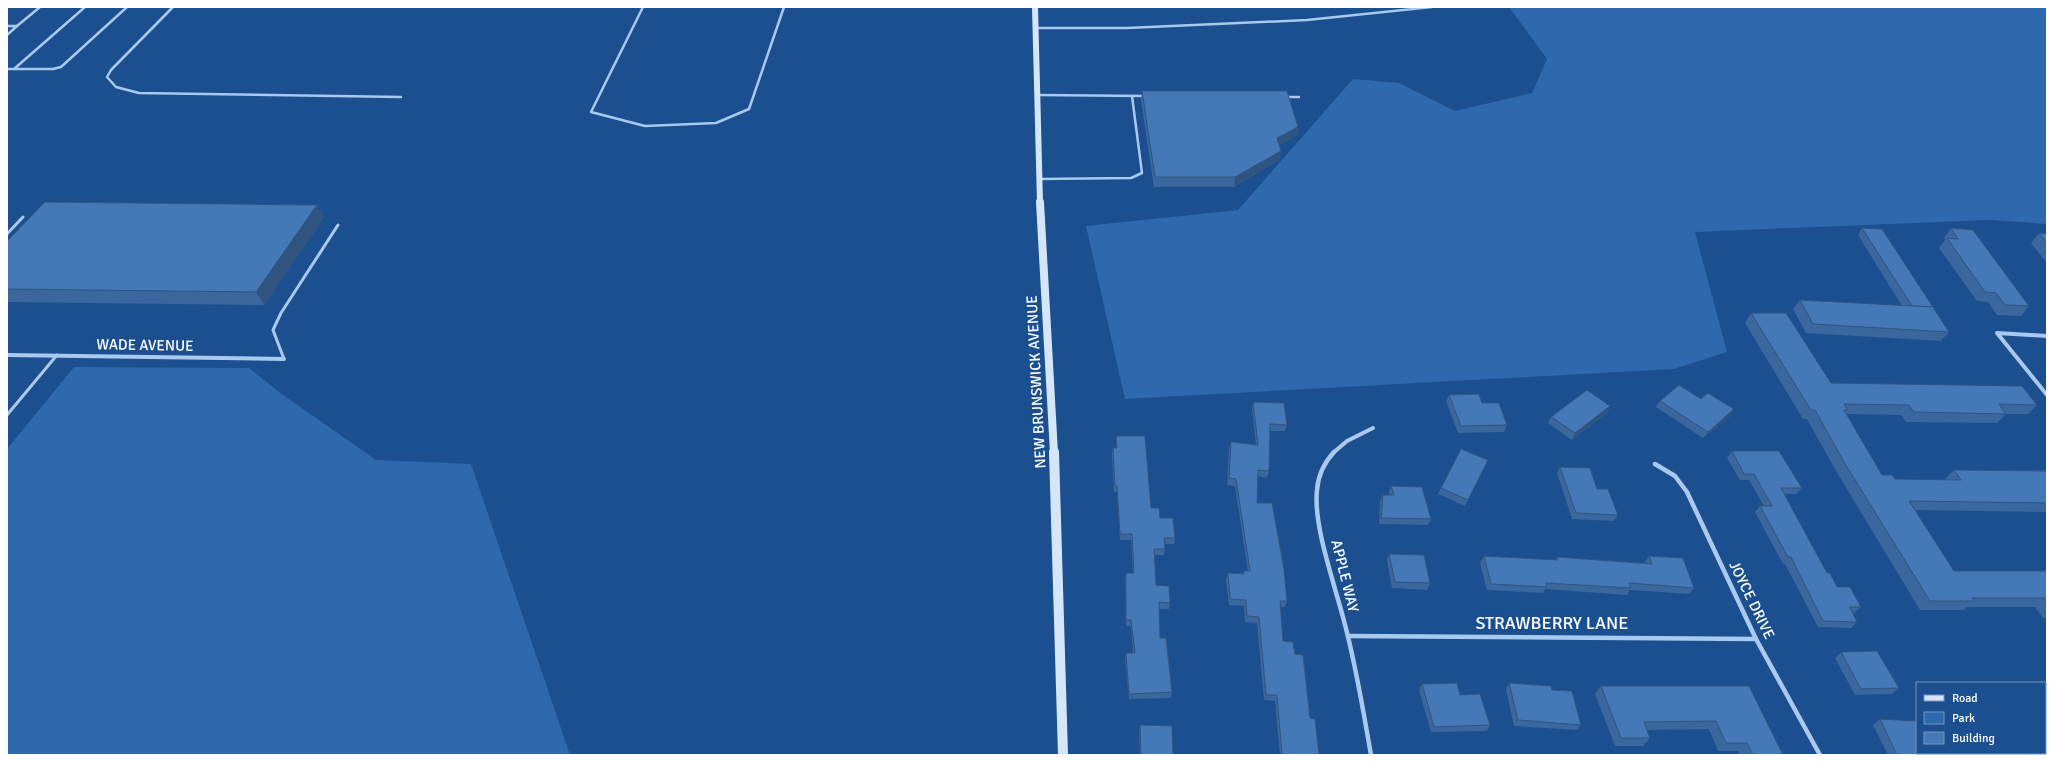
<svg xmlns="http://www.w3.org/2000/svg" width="2054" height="762" viewBox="0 0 2054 762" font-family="Signika,sans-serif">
<rect width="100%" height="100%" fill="#1b4f8f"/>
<g fill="#2e69ad">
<polygon points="1509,7 2047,7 2047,224 1990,220 1695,232 1727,352 1674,369 1125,399 1086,226 1238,210 1353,79 1399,83 1455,111 1532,93 1547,59"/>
<polygon points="74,367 249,368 279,392 376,460 471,464 570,755 7,755 7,449"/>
</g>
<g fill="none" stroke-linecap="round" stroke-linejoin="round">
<g stroke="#a9c9ee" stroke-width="2.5">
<polyline points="173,7 111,70 107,77 116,87 139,93 401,97"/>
<polyline points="643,7 591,112 645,126 716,123 749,109 784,7"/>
<polyline points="7,26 17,26 7,35"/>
<polyline points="17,26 40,7"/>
<polyline points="1036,28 1127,28 1307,20 1432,7"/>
<polyline points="7,69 53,69 61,67 127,7"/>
<polyline points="14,69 85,7"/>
<polyline points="1037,95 1145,96"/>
<polyline points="1285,97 1299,97"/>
<polyline points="1039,179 1131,178 1142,173 1132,96"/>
</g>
<g stroke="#a9c9ee" stroke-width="3">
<polyline points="7,234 23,217"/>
<polyline points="284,359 273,330 281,313 338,225"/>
<polyline points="7,415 57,355"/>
</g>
<g stroke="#a9c9ee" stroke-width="4">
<polyline points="2047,336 1997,333 2047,395"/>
<polyline points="7,355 284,359"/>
<polyline points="1333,453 1347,441 1373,428"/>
</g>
<g stroke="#a9c9ee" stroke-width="4.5">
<path d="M1334,452c-10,11 -16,23 -17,38 -4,36 18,95 27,131 12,44 19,89 27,134"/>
<polyline points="1655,464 1675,476 1687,492 1756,639 1820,755"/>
<polyline points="1348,636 1756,639"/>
</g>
<polyline stroke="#d6e6fa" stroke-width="6" points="1035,7 1040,203"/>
<polyline stroke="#d6e6fa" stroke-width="8" points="1040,202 1054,453"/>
<polyline stroke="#d6e6fa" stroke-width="10" points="1054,452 1063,755"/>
</g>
<g fill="#3a679d">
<polygon points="1142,91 1298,127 1296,136 1279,145 1281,151 1279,160 1234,187 1154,187 1141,100"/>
<polygon points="317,205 324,217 264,305 7,302 7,241"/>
<polygon points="1862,228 1933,307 1949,332 1941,341 1806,333 1793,309 1800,300 1902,306 1858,235"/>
<polygon points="1951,228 2029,306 2021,316 1997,315 1988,302 1977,301 1939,248 1945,240 1944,238"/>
<polygon points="2039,233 2047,234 2047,263 2031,243"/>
<polygon points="1751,313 1831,383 2037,405 2028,414 2006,414 1997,423 1906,422 1901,415 1846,414 1882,475 1895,479 1946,480 1945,479 1954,470 2047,471 2047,512 1915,510 1954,571 2047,571 2047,618 2043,618 2035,607 1967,607 1964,610 1920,610 1836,471 1807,419 1803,419 1745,323"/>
<polygon points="1449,395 1482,403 1507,425 1504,432 1458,433 1446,401"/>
<polygon points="1701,399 1734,409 1730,416 1703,438 1656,407 1660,401"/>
<polygon points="1253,402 1287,425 1285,431 1270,431 1269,471 1267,478 1258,476 1257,503 1287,601 1285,607 1280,607 1283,641 1295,654 1319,755 1280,755 1275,701 1264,700 1257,623 1245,622 1244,606 1229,605 1226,579 1228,573 1243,573 1244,571 1248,571 1235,486 1227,485 1229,448 1231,442 1256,445 1252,408"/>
<polygon points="1610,406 1607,413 1572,440 1548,423 1551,417"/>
<polygon points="1116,436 1151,508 1160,518 1175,538 1174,544 1164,544 1165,549 1164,555 1155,555 1156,585 1170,603 1169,609 1159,609 1160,638 1172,692 1171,698 1129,699 1125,659 1126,653 1133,653 1131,626 1126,626 1125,579 1126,573 1133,573 1131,540 1120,540 1117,492 1114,492 1112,454 1113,448 1116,448"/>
<polygon points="1732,451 1802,488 1796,494 1784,494 1827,573 1837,587 1861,607 1854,613 1853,613 1857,622 1851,628 1818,627 1785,564 1783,564 1755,512 1760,506 1764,506 1749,480 1740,480 1727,458"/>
<polygon points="1485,467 1465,506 1438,494 1441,488"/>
<polygon points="1560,467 1597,489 1618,515 1614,521 1572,519 1557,473"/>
<polygon points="1391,486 1431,519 1428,525 1379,524 1380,501 1383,495 1390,495 1389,492"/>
<polygon points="1389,554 1430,583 1427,590 1392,588 1387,560"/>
<polygon points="1484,556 1555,560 1557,557 1645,563 1645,562 1649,556 1694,588 1689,594 1630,590 1627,595 1545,589 1543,593 1487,590 1480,563"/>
<polygon points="1841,652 1899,688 1892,694 1855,695 1835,658"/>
<polygon points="1509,683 1552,690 1581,725 1577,730 1514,726 1506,689"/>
<polygon points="1422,684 1460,695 1490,725 1487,731 1431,732 1419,690"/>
<polygon points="1601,686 1749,686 1783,755 1740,755 1738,751 1718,751 1709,729 1647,730 1650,738 1643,746 1615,746 1595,694"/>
<polygon points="1880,719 1936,755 1888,755 1873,725"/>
<polygon points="1140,725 1173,755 1140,755 1139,730"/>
<polygon points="2012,753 2045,753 2047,755 2013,755"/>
</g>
<g fill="#305480">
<polygon points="1298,127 1296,136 1275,148 1277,138"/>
<polygon points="1281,151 1279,160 1234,187 1235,177"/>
<polygon points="317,205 324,217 264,305 256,292"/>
<polygon points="1610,406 1607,413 1572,440 1575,433"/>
<polygon points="1734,409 1730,416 1703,438 1708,432"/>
</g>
<g fill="#4478b7" stroke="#305480">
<polygon points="1142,91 1287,91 1298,127 1277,138 1281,151 1235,177 1155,177"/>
<polygon points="45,202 317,205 256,292 7,289 7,241"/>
<polygon points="1862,228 1882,229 1933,307 1912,306"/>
<polygon points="1951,228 1973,230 2029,306 2005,305 1996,293 1985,292 1947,238 1958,239"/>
<polygon points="2039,233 2047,234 2047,243"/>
<polygon points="1800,300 1933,307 1949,332 1813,324"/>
<polygon points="1751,313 1786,313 1831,383 2022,386 2037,405 1999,404 2006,414 1914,412 1909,405 1844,404 1848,410 1844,410 1882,475 1892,475 1895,479 1961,480 1954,470 2047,471 2047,503 1909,501 1954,571 2047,571 2047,600 2046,598 1972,598 1974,601 1930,601 1844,462 1815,410 1811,410"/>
<polygon points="1679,385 1701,399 1708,393 1734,409 1708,432 1660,401"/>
<polygon points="1587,390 1610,406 1575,433 1551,417"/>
<polygon points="1479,394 1482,403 1499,403 1507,425 1461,426 1449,395"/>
<polygon points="1253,402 1284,403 1287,425 1270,424 1269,471 1258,470 1257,503 1272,503 1284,569 1287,601 1280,601 1283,641 1293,642 1295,654 1303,655 1310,718 1315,719 1319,755 1282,755 1277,695 1266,695 1259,617 1247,616 1246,600 1230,599 1228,573 1244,574 1244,571 1250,571 1236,479 1229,478 1231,442 1258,445"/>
<polygon points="1116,436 1145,436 1151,508 1159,508 1160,518 1173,518 1175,538 1164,538 1165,549 1154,549 1156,585 1169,586 1170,603 1159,602 1160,638 1166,638 1172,692 1129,694 1126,653 1135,653 1131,620 1126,620 1126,573 1134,573 1132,534 1120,534 1117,486 1115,486 1113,448 1117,448"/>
<polygon points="1461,449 1488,460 1468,500 1441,488"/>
<polygon points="1732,451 1779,451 1802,488 1781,488 1827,573 1830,573 1837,587 1850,587 1861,607 1850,607 1857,622 1823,621 1791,557 1788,557 1760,506 1772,506 1754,474 1744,474"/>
<polygon points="1560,467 1590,468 1597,489 1608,489 1618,515 1576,513"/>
<polygon points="1391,486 1422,487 1431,519 1381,518 1383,495 1394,495"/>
<polygon points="1389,554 1424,555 1430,583 1395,582"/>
<polygon points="1484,556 1558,560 1557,557 1652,564 1649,556 1683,558 1694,588 1629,583 1631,588 1546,583 1547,587 1491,584"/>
<polygon points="1877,651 1899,688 1861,689 1841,652"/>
<polygon points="1457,683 1460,695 1480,694 1490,725 1434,727 1422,684"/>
<polygon points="1509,683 1551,686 1552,690 1572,691 1581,725 1518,720"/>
<polygon points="1601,686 1749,686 1783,755 1753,755 1747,743 1726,743 1716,721 1644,722 1650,738 1621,738"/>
<polygon points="2045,703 2047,703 2047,755 2030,755 2028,753 2045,753"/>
<polygon points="1880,719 1917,721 1917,753 1935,753 1936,755 1897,755"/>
<polygon points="1140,725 1172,726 1173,755 1141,755"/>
</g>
<g text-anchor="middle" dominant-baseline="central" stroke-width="3.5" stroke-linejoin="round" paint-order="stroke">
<g font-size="15" fill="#fff" stroke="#1b4f8f">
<text transform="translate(145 345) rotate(1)">WADE AVENUE</text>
<text transform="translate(1036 382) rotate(-93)">NEW BRUNSWICK AVENUE</text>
<text transform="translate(1345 576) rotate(76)">APPLE WAY</text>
<text transform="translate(1752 600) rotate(64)">JOYCE DRIVE</text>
</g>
<g font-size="18" fill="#fff" stroke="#1b4f8f">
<text x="1552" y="623">STRAWBERRY LANE</text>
</g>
</g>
<rect width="2054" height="762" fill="none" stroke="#ffffff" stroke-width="16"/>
<rect x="1916" y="682" width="130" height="72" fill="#1b4f8f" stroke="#7695bc"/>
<rect x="1924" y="695" width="20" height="6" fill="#d6e6fa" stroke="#7695bc"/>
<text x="1952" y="702" font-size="12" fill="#ffffff">Road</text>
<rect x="1924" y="712" width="20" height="12" fill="#2e69ad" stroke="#7695bc"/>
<text x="1952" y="722" font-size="12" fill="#ffffff">Park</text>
<rect x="1924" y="732" width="20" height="12" fill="#4478b7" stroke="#7695bc"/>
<text x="1952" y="742" font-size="12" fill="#ffffff">Building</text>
</svg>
